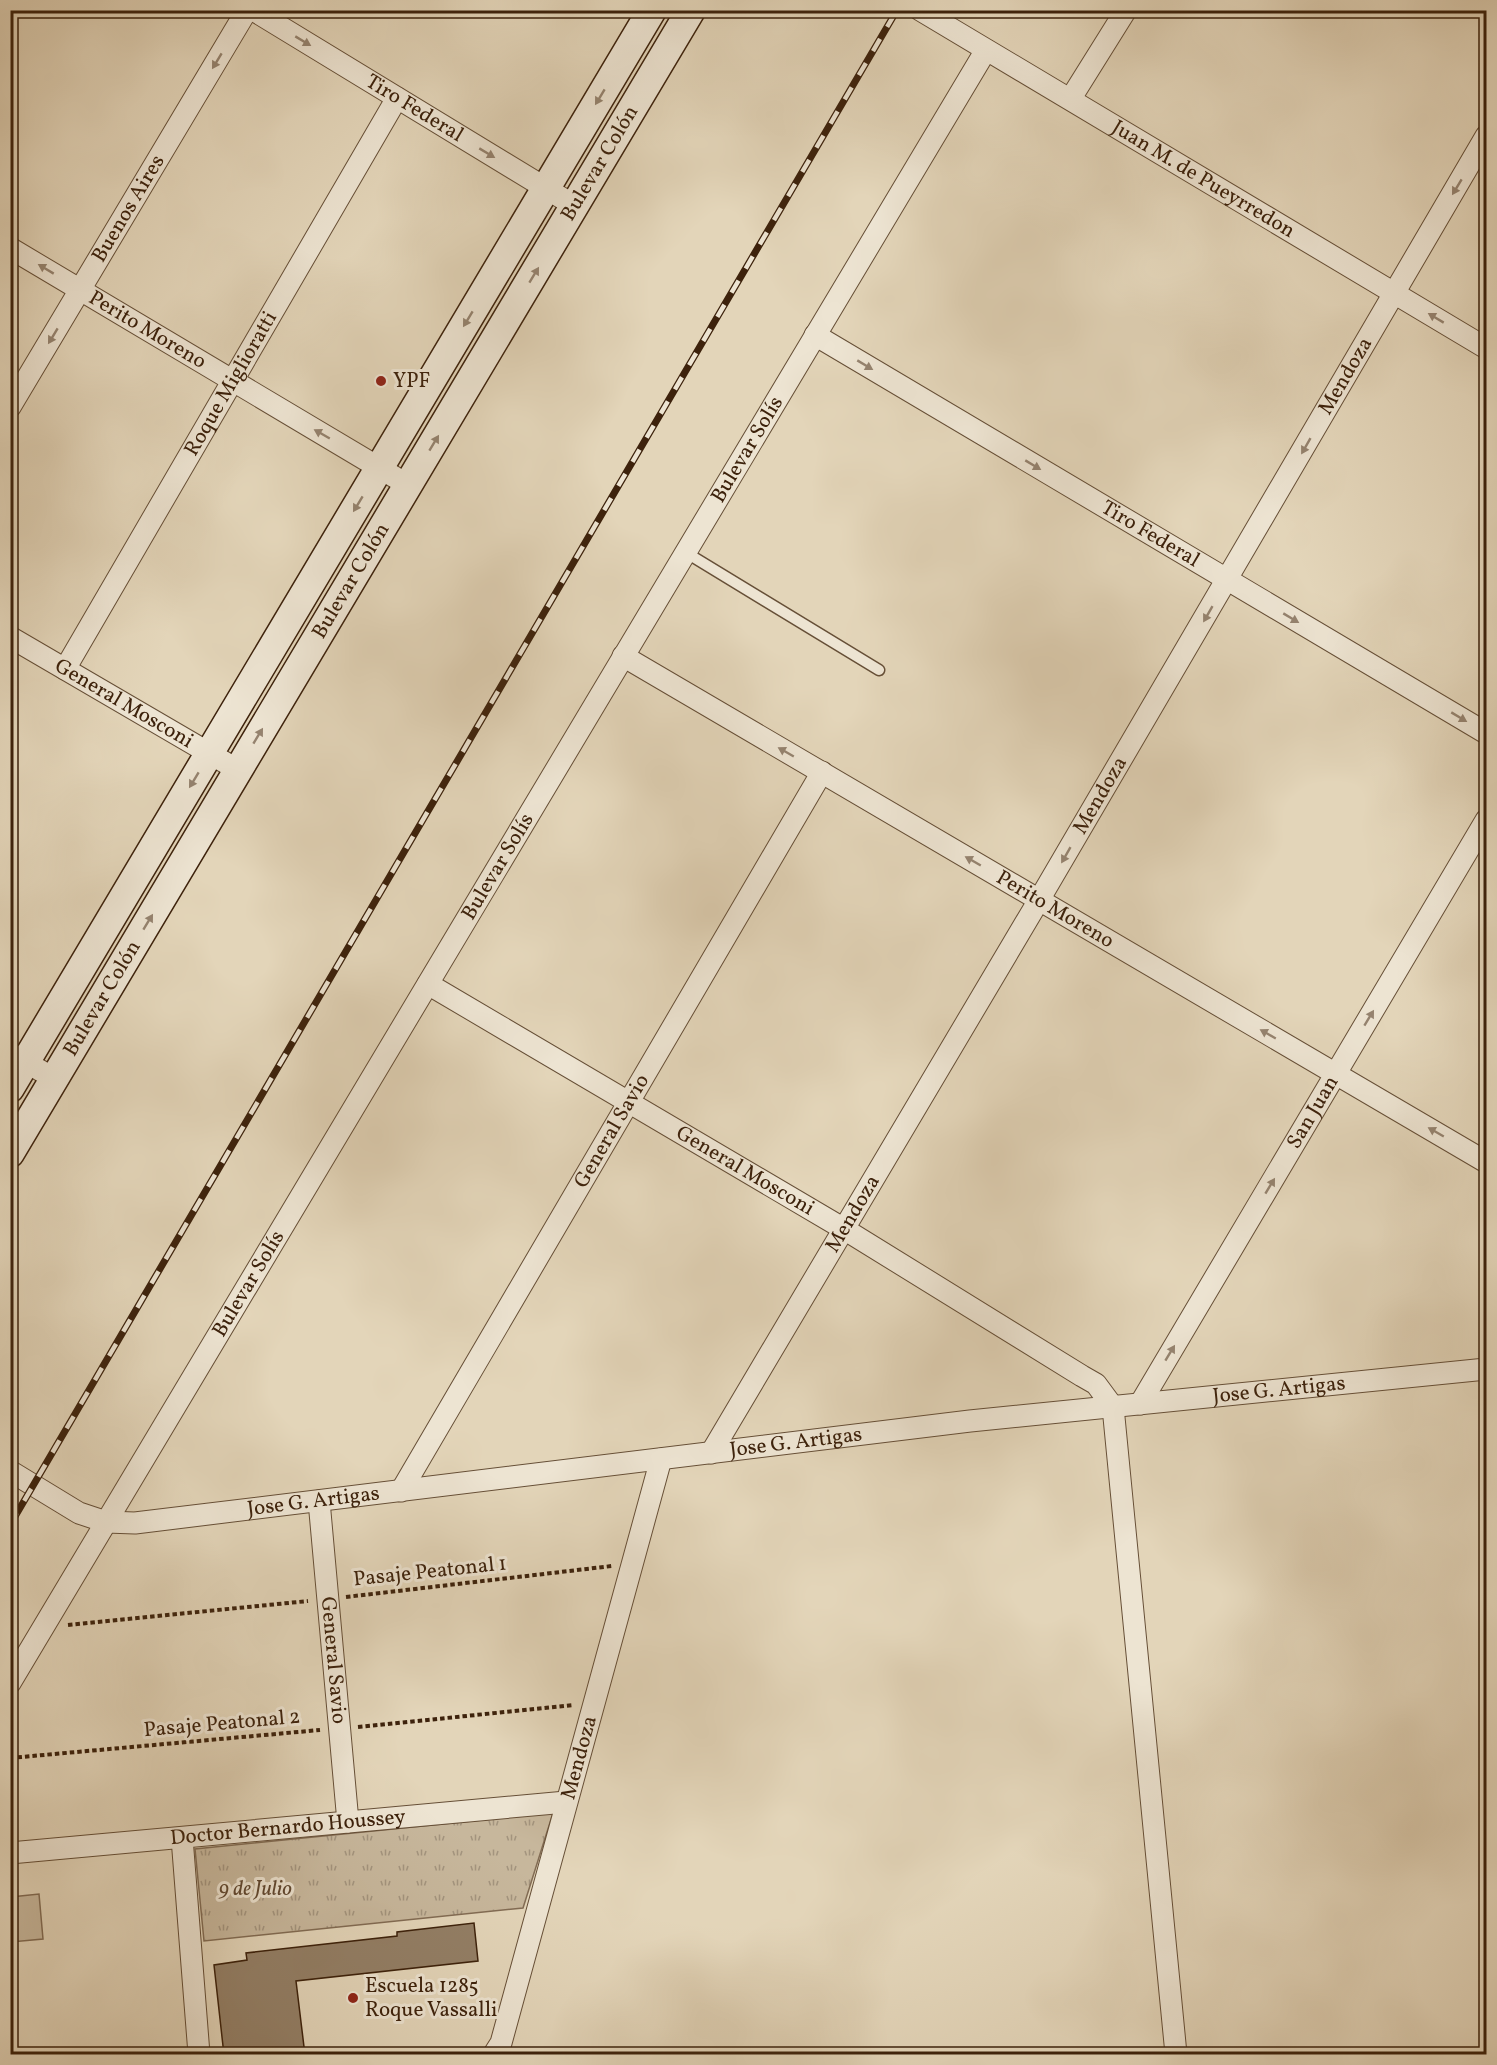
<svg xmlns="http://www.w3.org/2000/svg" width="1497" height="2065" viewBox="0 0 1497 2065" font-family="Vollkorn,serif">
<defs>
<pattern id="park-tufts" width="24" height="20" patternUnits="userSpaceOnUse" patternTransform="scale(1.5)"><rect width="24" height="20" fill="#c7b79c"/><path d="M3 7l-1-3M5 7V3M7 7l1-3M15 17l-1-3M17 17v-4M19 17l1-3" fill="none" stroke="#a3947e"/></pattern>
</defs>
<rect width="100%" height="100%" fill="#e3d5b9"/>
<filter id="stains"><feTurbulence type="fractalNoise" baseFrequency=".00333" numOctaves="4"/><feColorMatrix values="0 0 0 0 .2 0 0 0 0 .09 0 0 0 0 .02 0 0 0 .5 -.17"/></filter>
<radialGradient id="worn" r=".72"><stop offset=".6" stop-color="#630" stop-opacity="0"/><stop offset="1" stop-color="#630" stop-opacity=".3"/></radialGradient>
<polygon fill="#c7b79c" stroke="#826c54" stroke-width="1.5" points="39,1894 43,1939 11,1942 11,1897"/>
<polygon fill="url(#park-tufts)" stroke="#826c54" stroke-width="1.5" points="553,1813 523,1908 204,1941 195,1849"/>
<polygon fill="#937f66" stroke="#3d220c" stroke-width="1.5" points="474,1923 478,1961 296,1981 305,2055 224,2055 214,1965 247,1960 246,1953 397,1936 397,1932"/>
<g fill="none" stroke-linecap="round" stroke-linejoin="round">
<g stroke="#664f37" stroke-width="13">
<polyline id="lane" points="685,552 879,670"/>
</g>
<g stroke="#664f37" stroke-width="23">
<g id="street">
<path id="s1" d="M253,10l322,196"/>
<path id="s2" d="M920,10l566,338"/>
<polyline points="1071,98 1126,10"/>
<path id="s3" d="M10,248l398,237"/>
<path id="s4" d="M815,335l671,398"/>
<path id="s5" d="M10,407l237,-397"/>
<path id="s6" d="M10,637l228,133"/>
<path id="s7" d="M623,656l863,506"/>
<path id="s8" d="M65,669l332,-571"/>
<path id="s9" d="M428,984l416,245 238,147 14,8 17,23 63,647"/>
<polyline points="10,1053 55,1079"/>
<path id="s10" d="M1140,1404l346,-584"/>
<path id="s11" d="M711,1453l328,-553 447,-764"/>
<path id="s12" d="M10,1471l69,42 27,9 29,1 835,-102 516,-52"/>
<path id="s13" d="M401,1491l421,-719"/>
<path id="s14" d="M319,1501l29,321"/>
<path id="s15" d="M10,1683l976,-1633"/>
<polyline points="182,1838 199,2054"/>
<path id="s16" d="M10,1853l556,-51"/>
<path id="s17" d="M494,2054l7,-11 160,-584"/>
</g>
</g>
<g stroke="#3d220c" stroke-width="31">
<g id="secondary">
<polyline points="10,1088 652,10"/>
<path id="s18" d="M10,1153l681,-1143"/>
</g>
</g>
<g stroke="#3d220c" stroke-width="4" stroke-dasharray="4.5 3" stroke-linecap="butt">
<polyline points="346,1597 612,1566"/>
<polyline points="68,1625 308,1601"/>
<polyline points="358,1727 574,1705"/>
<polyline points="10,1758 320,1730"/>
</g>
<use href="#lane" stroke="#ede4d2" stroke-width="10"/>
<use href="#street" stroke="#ede4d2" stroke-width="21"/>
<use href="#secondary" stroke="#ede4d2" stroke-width="28"/>
<g stroke="#3d220c" stroke-width="7">
<polyline id="rail" points="10,1525 897,10"/>
</g>
<use href="#rail" stroke="#ede4d2" stroke-width="4.5" stroke-dasharray="14" stroke-linecap="butt"/>
</g>
<defs><path id="oneway-solid" d="M-6-.8H1V-3.2L6.5 0L1 3.2V.8H-6Z" transform="scale(1.5)"/></defs>
<g fill="#95836f">
<use href="#oneway-solid" transform="translate(303 41) rotate(31)"/>
<use href="#oneway-solid" transform="translate(217 61) rotate(121)"/>
<use href="#oneway-solid" transform="translate(600 97) rotate(121)"/>
<use href="#oneway-solid" transform="translate(487 153) rotate(31)"/>
<use href="#oneway-solid" transform="translate(1457 187) rotate(121)"/>
<use href="#oneway-solid" transform="translate(46 269) rotate(-149)"/>
<use href="#oneway-solid" transform="translate(534 275) rotate(-59)"/>
<use href="#oneway-solid" transform="translate(1436 318) rotate(-149)"/>
<use href="#oneway-solid" transform="translate(468 319) rotate(121)"/>
<use href="#oneway-solid" transform="translate(53 336) rotate(121)"/>
<use href="#oneway-solid" transform="translate(865 365) rotate(31)"/>
<use href="#oneway-solid" transform="translate(322 434) rotate(-150)"/>
<use href="#oneway-solid" transform="translate(434 443) rotate(-59)"/>
<use href="#oneway-solid" transform="translate(1306 446) rotate(120)"/>
<use href="#oneway-solid" transform="translate(1033 465) rotate(31)"/>
<use href="#oneway-solid" transform="translate(358 504) rotate(121)"/>
<use href="#oneway-solid" transform="translate(1208 614) rotate(120)"/>
<use href="#oneway-solid" transform="translate(1291 618) rotate(31)"/>
<use href="#oneway-solid" transform="translate(1459 717) rotate(31)"/>
<use href="#oneway-solid" transform="translate(258 736) rotate(-59)"/>
<use href="#oneway-solid" transform="translate(786 752) rotate(-150)"/>
<use href="#oneway-solid" transform="translate(194 780) rotate(121)"/>
<use href="#oneway-solid" transform="translate(1066 855) rotate(120)"/>
<use href="#oneway-solid" transform="translate(973 861) rotate(-150)"/>
<use href="#oneway-solid" transform="translate(148 922) rotate(-59)"/>
<use href="#oneway-solid" transform="translate(1369 1018) rotate(-59)"/>
<use href="#oneway-solid" transform="translate(1268 1034) rotate(-150)"/>
<use href="#oneway-solid" transform="translate(1436 1132) rotate(-150)"/>
<use href="#oneway-solid" transform="translate(1270 1186) rotate(-59)"/>
<use href="#oneway-solid" transform="translate(1170 1353) rotate(-59)"/>
</g>
<g fill="#8f2418" stroke="#ede4d2" stroke-width="2">
<circle cx="381" cy="381" r="6"/>
<circle cx="353" cy="1998" r="6"/>
</g>
<g text-anchor="middle" dominant-baseline="central" stroke-width="6" stroke-linejoin="round" paint-order="stroke">
<g font-size="21" fill="#3d220c" stroke="#ede4d2">
<text stroke="none"><textPath href="#s1" startOffset="189">Tiro Federal</textPath></text>
<text stroke="none"><textPath href="#s18" startOffset="1152">Bulevar Colón</textPath></text>
<text stroke="none"><textPath href="#s2" startOffset="330">Juan M. de Pueyrredon</textPath></text>
<text stroke="none"><textPath href="#s5" startOffset="231">Buenos Aires</textPath></text>
<text stroke="none"><textPath href="#s3" startOffset="160">Perito Moreno</textPath></text>
<text stroke="none"><textPath href="#s11" startOffset="1250">Mendoza</textPath></text>
<text stroke="none"><textPath href="#s8" startOffset="330">Roque Miglioratti</textPath></text>
<text stroke="none"><textPath href="#s15" startOffset="1437">Bulevar Solís</textPath></text>
<text stroke="none"><textPath href="#s4" startOffset="390">Tiro Federal</textPath></text>
<text stroke="none"><textPath href="#s18" startOffset="666">Bulevar Colón</textPath></text>
<text stroke="none"><textPath href="#s6" startOffset="132">General Mosconi</textPath></text>
<text stroke="none"><textPath href="#s11" startOffset="764">Mendoza</textPath></text>
<text stroke="none"><textPath href="#s15" startOffset="951">Bulevar Solís</textPath></text>
<text stroke="none"><textPath href="#s7" startOffset="501">Perito Moreno</textPath></text>
<text stroke="none"><textPath href="#s18" startOffset="180">Bulevar Colón</textPath></text>
<text stroke="none"><textPath href="#s10" startOffset="339">San Juan</textPath></text>
<text stroke="none"><textPath href="#s13" startOffset="417">General Savio</textPath></text>
<text stroke="none"><textPath href="#s9" startOffset="368">General Mosconi</textPath></text>
<text stroke="none"><textPath href="#s11" startOffset="278">Mendoza</textPath></text>
<text stroke="none"><textPath href="#s15" startOffset="465">Bulevar Solís</textPath></text>
<text stroke="none"><textPath href="#s12" startOffset="1290">Jose G. Artigas</textPath></text>
<text stroke="none"><textPath href="#s12" startOffset="804">Jose G. Artigas</textPath></text>
<text stroke="none"><textPath href="#s12" startOffset="318">Jose G. Artigas</textPath></text>
<text transform="translate(430 1572) rotate(-6)">Pasaje Peatonal 1</text>
<text stroke="none"><textPath href="#s14" startOffset="160">General Savio</textPath></text>
<text transform="translate(222 1724) rotate(-5)">Pasaje Peatonal 2</text>
<text stroke="none"><textPath href="#s17" startOffset="309">Mendoza</textPath></text>
<text stroke="none"><textPath href="#s16" startOffset="279">Doctor Bernardo Houssey</textPath></text>
</g>
<g font-size="21" fill="#3d220c" stroke="#ede4d2" text-anchor="start">
<text x="393" y="381">YPF</text>
<text x="365" y="1986">Escuela 1285<tspan x="365" dy="24">Roque Vassalli</tspan></text>
</g>
<g font-size="21" font-style="italic" fill="#604730" stroke="#ede4d2">
<text x="255" y="1889">9 de Julio</text>
</g>
</g>
<rect width="1497" height="2065" fill="none" stroke="#e3d5b9" stroke-width="36"/>
<rect x="12" y="12" width="1473" height="2041" fill="none" stroke="#3d220c" stroke-width="3"/>
<rect x="18" y="18" width="1461" height="2029" fill="none" stroke="#3d220c" stroke-width="1.5"/>
<rect width="100%" height="100%" filter="url(#stains)"/>
<rect width="100%" height="100%" fill="url(#worn)"/>
</svg>
